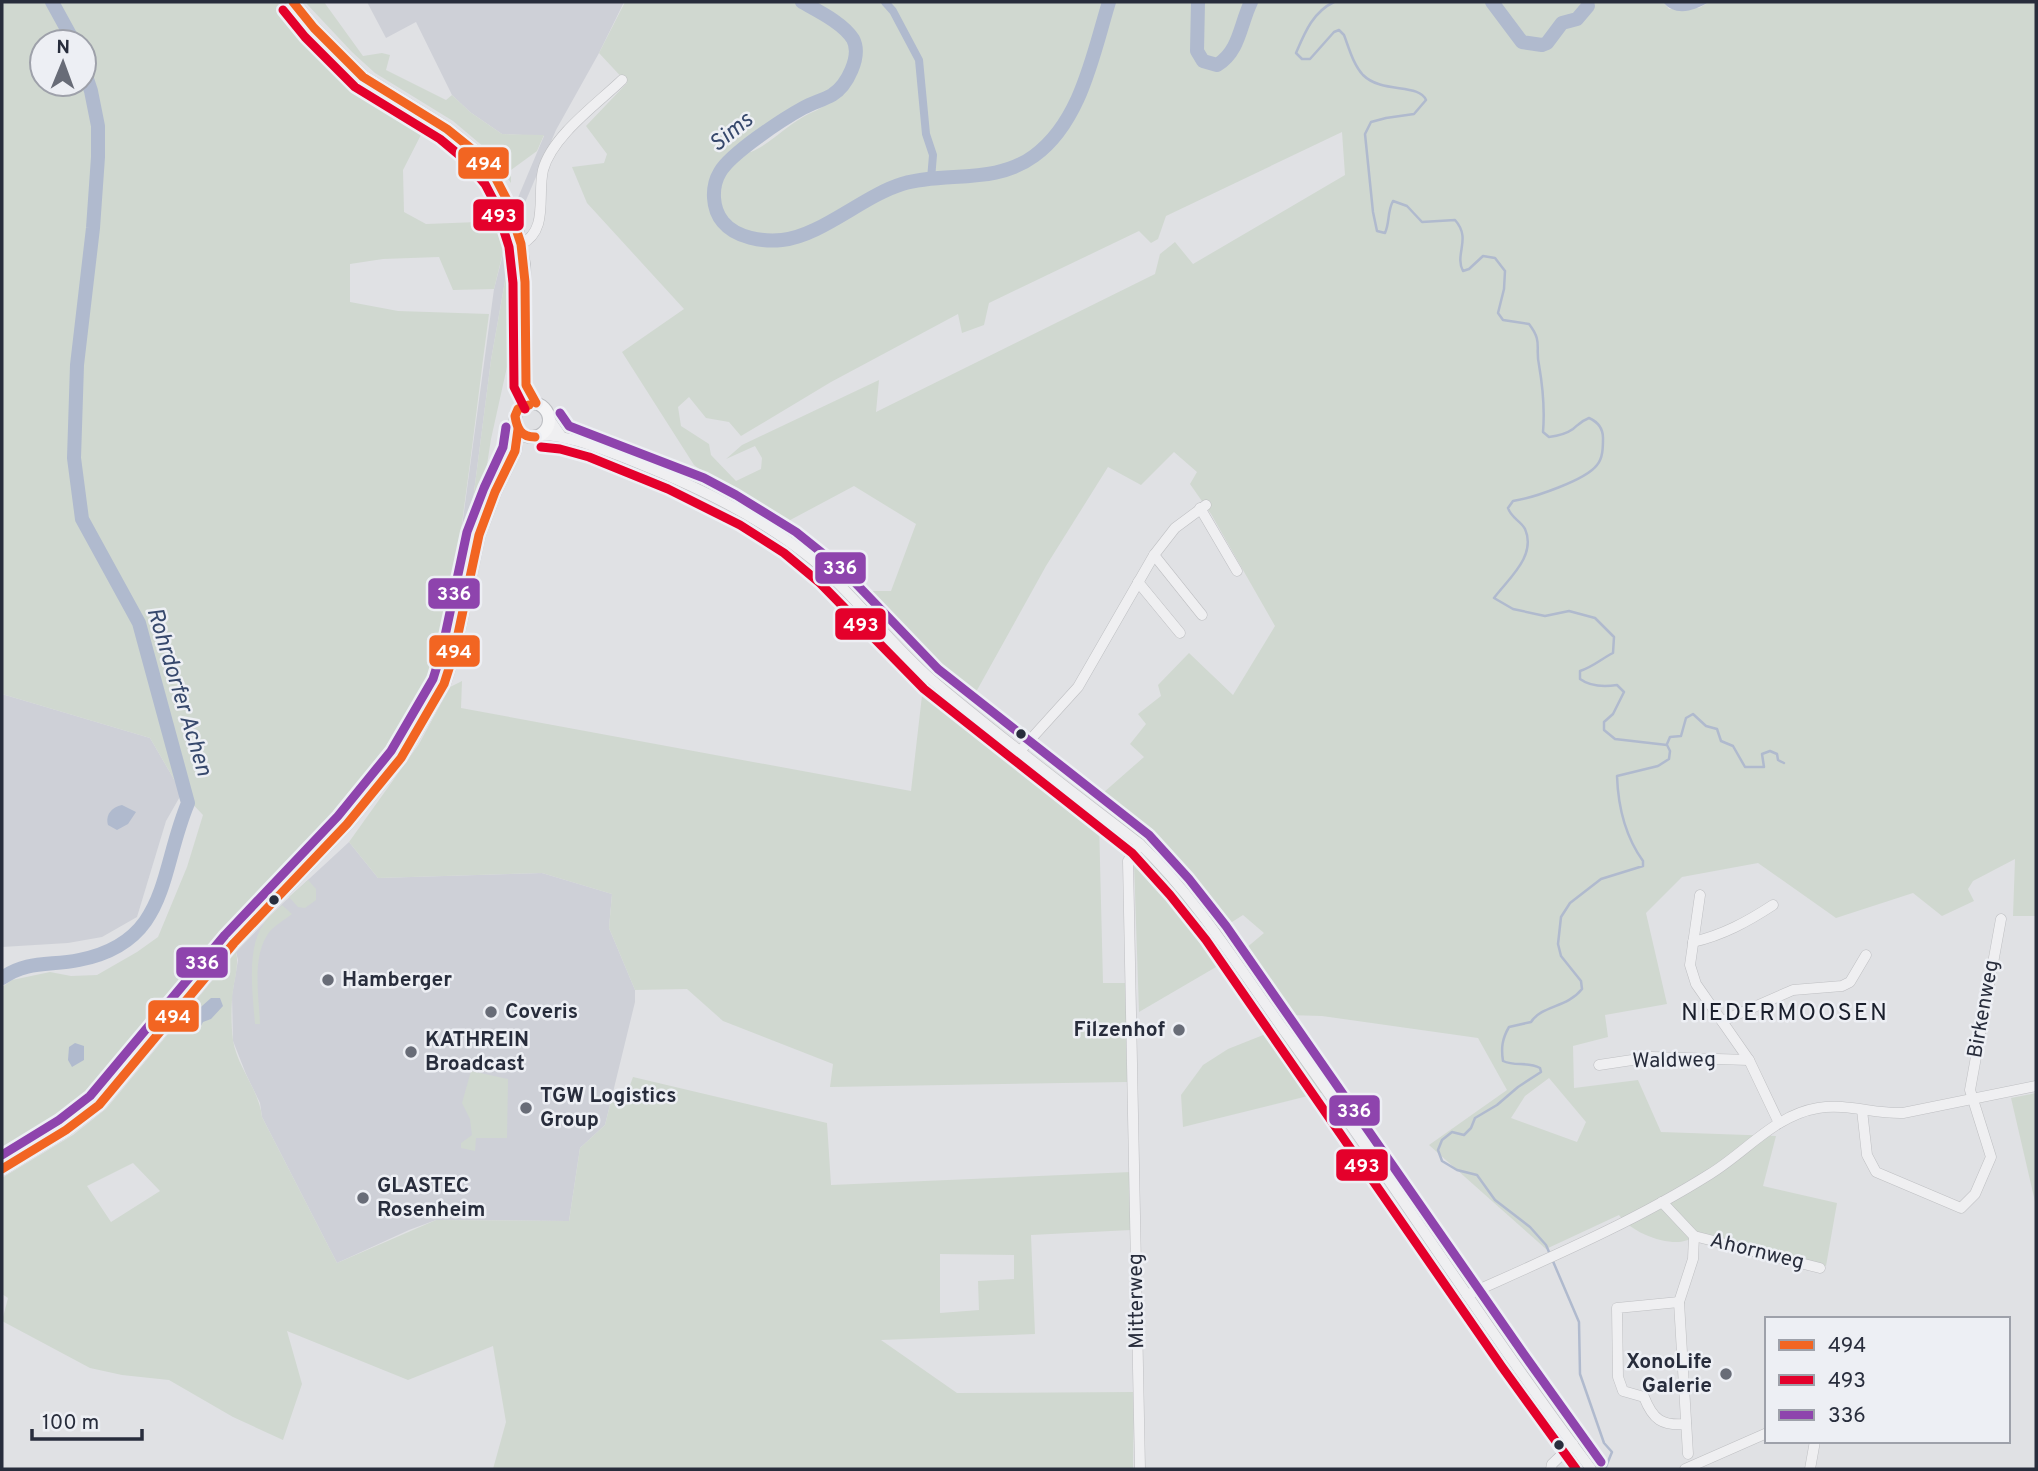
<svg xmlns="http://www.w3.org/2000/svg" width="2038" height="1471" viewBox="0 0 2038 1471" font-family="Overpass,sans-serif">
<rect width="100%" height="100%" fill="#e0e1e4"/>
<g fill="#ced0d7">
<polygon points="367,2 624,2 599,53 556,130 524,205 513,236 491,360 461,593 441,664 412,726 390,760 329,831 236,931 108,1088 89,1106 28,1147 2,1158 2,1150 55,1121 103,1083 127,1056 260,892 361,785 388,751 405,722 428,674 436,652 455,578 494,289 517,200 544,136 502,134 470,112 452,95 416,22 386,38"/>
<polygon points="2,694 150,738 182,793 166,821 137,917 102,937 68,943 2,947"/>
<polygon points="349,842 378,878 542,873 612,894 609,928 635,990 635,1002 605,1125 580,1148 569,1221 436,1220 409,1230 337,1263 262,1117 260,1103 246,1074 233,1041 232,995 238,960 236,952 283,903"/>
</g>
<g fill="#d0d8d0" fill-rule="evenodd">
<path d="M2,2h284l18,26 46,51 76,46 -23,45 1,42 22,12 52,-2 32,2 -16,65 -41,1 -14,-33 -56,2 -33,5v38l48,9 91,3c-9,65 -16,130 -25,194 -7,56 -15,113 -36,166 -35,88 -105,147 -167,217 -82,92 -141,207 -259,259v-163l10,-7 38,-8 21,4 26,-1 40,-23 21,-15 29,-70 16,-52 -21,-22 -32,-55 -148,-44zM42,42h42v42h-42z"/>
<polygon points="305,2 324,2 363,56 382,53 390,55 386,70 446,100 452,95 470,112 502,134 544,135 537,151 511,170 511,183 485,148 453,121 375,73 352,52"/>
<path d="M625,2h1038l6,7 30,-1 10,-6h327v914h-23l2,-57 -42,22 -5,8 6,12 -32,15 -29,-23 -77,25 -78,-55 -76,14 -36,36 21,91 -62,11 3,22 -35,9 1,42 64,-8 23,52 115,4 -13,50 74,17 -11,63 -120,-31c-7,1 -22,7 -27,7 -20,1 -49,-11 -60,-27l-73,34 -117,-104 78,-55 -29,-52 -156,-22 -35,-1 -48,-61 25,-21 -21,-18 -22,14 -54,-69 -72,-60 49,-43 -14,-13 16,-20 -8,-10 23,-18 -3,-11 31,-32 44,42 42,-69 -64,-112 -21,-30 7,-12 -23,-20 -33,33 -33,-18 -62,99 -70,126 53,40 -3,4 -8,-6 -5,7 -94,-79 -50,-53 -6,-14h28l25,-67 -62,-38 -75,40 -52,-29 -2,-10c-17,-7 -18,-13 -31,-22l-72,-113 62,-43 -97,-106 -15,-36 32,-4 3,-9 -21,-28 41,-43 -28,-30zM824,101l3,2c-5,6 -16,9 -24,14 -18,10 -33,27 -52,35l-2,-1c14,-19 53,-43 75,-50zM1342,132l3,43 -152,89 -18,-22 -15,12 -5,20 -279,138 3,-32 -137,65 -16,14 29,-13 7,12 -1,11 -25,12 -25,-26 -2,-11 -28,-18 -3,-19 11,-10 17,21 23,4 12,14 90,-54 127,-68 4,19 22,-8 5,-22 150,-72 12,12 7,-4 8,-23zM1549,1078l37,44 -9,20 -66,-24 14,-22z"/>
<polygon points="513,236 519,261 518,317 491,439 479,517 461,593 491,360"/>
<polygon points="462,681 461,708 911,791 923,687 1099,821 1103,983 1126,983 1127,1082 830,1087 833,1064 723,1021 687,989 635,990 609,928 612,894 542,873 378,878 349,842 419,744 450,687"/>
<path d="M1140,852c18,8 73,88 88,108l-89,52 -5,-149 -3,-2z"/>
<polygon points="308,880 316,889 316,900 305,908 298,907 289,897"/>
<path d="M282,905l10,9c-7,5 -16,11 -22,17 -19,24 -11,65 -10,93h-5c-2,-28 -9,-75 8,-99 4,-8 13,-14 19,-20z"/>
<path d="M236,952c3,12 -1,25 -3,38 -2,15 -2,35 0,50 4,27 26,49 29,77l75,146 99,-43 133,1 11,-73 25,-23 7,-28 14,-1 7,-19 194,46 4,62 300,-13v58l-100,5 4,99 -154,6 76,53 177,-1 -1,77h-640l13,-47 -13,-76 -85,34 -121,-49 15,53 -19,56 -50,-23 -64,-37 -47,-5 -32,-7 -88,-47 6,-23 -6,-4v-116l71,-43 33,-26zM133,1163l27,28 -49,31 -24,-36zM940,1254l74,1v24l-36,2 1,29 -39,3z"/>
<polygon points="1278,1029 1324,1092 1183,1127 1181,1095 1203,1065 1228,1049"/>
<polygon points="471,1071 508,1079 507,1138 476,1138 475,1151 461,1148 461,1143 472,1135 470,1119 462,1103"/>
<polygon points="2036,1093 2036,1206 2011,1098"/>
</g>
<g fill="#b0bace">
<path d="M1663,2h46c-15,9 -34,15 -46,0z"/>
<path d="M122,805l14,7 -8,12 -11,6 -9,-5c-3,-10 4,-18 14,-20z"/>
<polygon points="211,998 220,998 223,1006 211,1019 203,1022 198,1032 185,1032 183,1027 193,1014"/>
<polygon points="75,1043 84,1046 84,1060 72,1067 68,1060 69,1047"/>
</g>
<g fill="none" stroke-linecap="round" stroke-linejoin="round">
<g stroke="#b0bace" stroke-width="2.5">
<path d="M1334,2c-21,10 -29,30 -38,51l6,6h8l24,-27 5,-2 5,5c5,13 9,29 19,40 19,19 56,8 63,25l-12,14 -28,4 -15,4 -6,12 8,78 4,19 8,2c5,-11 2,-21 8,-32l14,5 15,16 33,-2c17,19 -1,34 8,51l6,-2 14,-13 12,2 10,13 -1,18 -6,24 5,7 26,4c14,18 6,23 10,41 4,23 6,43 4,67l6,5c8,-1 17,-3 24,-8 6,-5 8,-8 16,-11 9,4 14,10 14,20 0,9 0,20 -6,27 -11,15 -64,33 -84,36l-5,7c3,10 13,13 17,21 12,27 -17,50 -31,69l19,11 32,7 24,-5 26,7 19,19 -1,16c-12,6 -20,14 -33,18v8c11,8 24,8 37,6l7,7 -11,22 -9,8v8l11,9 52,6 3,6 -1,8 -11,7 -41,10c1,29 8,60 26,85v5l-42,13 -31,24 -9,14 -3,27 3,12 20,25 1,8c-15,19 -40,16 -51,33l-22,5c-7,12 -8,21 -6,34 12,6 25,0 37,7l1,4 -23,15 -21,18 -22,13 -4,10 -7,7 -12,-3 -10,8 -4,10 4,11 15,9 20,5 18,25 35,27 16,18 33,77 1,52 24,69 8,9 -7,17"/>
<polyline points="1667,744 1670,737 1681,736 1686,718 1693,714 1706,726 1717,729 1721,741 1733,746 1745,767 1764,767 1762,754 1770,751 1777,754 1778,760 1784,763"/>
</g>
<polyline stroke="#b0bace" stroke-width="8" points="885,2 893,11 919,60 926,134 933,155 931,179"/>
<g stroke="#b0bace" stroke-width="14">
<polyline points="52,2 74,42"/>
<path d="M802,2c16,9 41,21 51,37 9,17 -6,47 -21,56 -9,5 -20,8 -29,13 -20,11 -72,45 -83,64 -9,15 -8,37 3,50 13,16 40,20 59,18 39,-4 81,-44 120,-56 43,-13 93,1 132,-28 47,-34 59,-102 75,-154"/>
<path d="M1198,2l-1,49 6,10 14,4c23,-14 23,-41 34,-63"/>
<polyline points="1492,2 1522,42 1542,45 1547,43 1562,23 1577,19 1588,6"/>
<path d="M2,978c26,-18 48,-12 77,-18 91,-18 80,-88 109,-157l-49,-180 -57,-104 -8,-61 3,-93 16,-137 5,-71v-31l-7,-35 -7,-21"/>
</g>
<g stroke="#bebfc2" stroke-width="11">
<g id="minor">
<path d="M521,244c28,-13 16,-49 22,-74 9,-34 54,-66 79,-90"/>
<polyline points="550,420 561,436"/>
<path d="M542,435c28,1 54,12 81,22 66,26 134,57 190,103 43,36 76,83 119,120 67,57 138,110 208,164 56,54 98,122 143,185 105,145 201,297 308,440"/>
<polyline points="1200,508 1237,571"/>
<polyline points="1154,555 1202,615"/>
<polyline points="1138,582 1180,633"/>
<polyline points="1020,751 1078,687 1154,555 1175,528 1206,505"/>
<polyline points="1140,844 1128,861 1140,1469"/>
<polyline points="1700,895 1690,965 1696,984 1749,1060 1779,1123"/>
<path d="M1693,942c30,-7 54,-20 80,-37"/>
<polyline points="1722,1021 1793,990 1842,986 1850,982 1866,955"/>
<polyline points="1599,1065 1652,1057 1749,1060"/>
<polyline points="1862,1110 1867,1155 1876,1172 1961,1208 1975,1194 1991,1157 1970,1090 2001,919"/>
<polyline points="1662,1202 1694,1236 1693,1259 1679,1302 1688,1454"/>
<polyline points="1694,1236 1820,1268"/>
<path d="M1467,1295c82,-37 167,-73 243,-121 36,-22 65,-59 108,-66 28,-5 56,6 85,5l133,-27"/>
<path d="M1679,1302l-62,6 1,69 5,14 21,6c9,23 18,29 42,27"/>
<polyline points="1551,1469 1552,1464 1573,1444"/>
<polyline points="1685,1469 1767,1433"/>
<polyline points="1810,1469 1815,1441"/>
</g>
</g>
<g stroke="#bcbec2" stroke-width="14">
<g id="major">
<polyline points="293,2 314,28 363,77 447,129 473,150 495,177 515,219 524,265 526,385 523,406"/>
<circle cx="532" cy="420" r="17"/>
<polyline points="2,1169 66,1130 99,1105 234,943 347,824 401,758 444,684 454,653 479,535 495,492 515,451 518,429"/>
</g>
</g>
<use href="#minor" stroke="#efeff1" stroke-width="10"/>
<use href="#major" stroke="#f4f4f5" stroke-width="12"/>
<g stroke="#edeff4" stroke-width="14">
<g id="bus-1">
<polyline points="293,2 314,28 363,77 447,129 473,150 495,177 506,198 521,244 525,282 526,385 536,403"/>
<path d="M529,405l-11,4 -3,7c2,13 6,21 20,21"/>
<polyline points="2,1169 66,1130 99,1105 234,943 347,824 401,758 444,684 454,653 479,535 495,492 515,451 518,429"/>
</g>
</g>
<g stroke="#edeff4" stroke-width="14">
<g id="bus-2">
<polyline points="283,10 305,37 355,87 440,139 464,159 485,184 495,203 509,247 513,283 514,387 525,409"/>
<polyline points="541,447 560,449 589,457 668,489 740,525 784,553 820,583 924,689 1132,853 1170,895 1206,940 1502,1367 1576,1469"/>
</g>
</g>
<g stroke="#edeff4" stroke-width="14">
<g id="bus-3">
<polyline points="560,413 569,426 704,478 736,495 796,532 842,569 938,669 1149,835 1189,879 1226,926 1523,1353 1601,1462"/>
<polyline points="2,1155 59,1120 90,1096 225,935 338,816 391,751 433,679 442,650 467,532 484,488 503,447 506,427"/>
</g>
</g>
<use href="#bus-1" stroke="#f26522" stroke-width="9"/>
<use href="#bus-2" stroke="#e4002b" stroke-width="9"/>
<use href="#bus-3" stroke="#8e44ad" stroke-width="9"/>
</g>
<g fill="#282d3c" stroke="#edeff4" stroke-width="2.5">
<circle cx="1021" cy="734" r="6"/>
<circle cx="274" cy="900" r="6"/>
<circle cx="1559" cy="1445" r="6"/>
</g>
<g fill="#686c77" stroke="#edeff4" stroke-width="2.5">
<circle cx="328" cy="980" r="7"/>
<circle cx="491" cy="1012" r="7"/>
<circle cx="1179" cy="1030" r="7"/>
<circle cx="411" cy="1052" r="7"/>
<circle cx="526" cy="1108" r="7"/>
<circle cx="363" cy="1198" r="7"/>
<circle cx="1726" cy="1374" r="7"/>
</g>
<g text-anchor="middle" dominant-baseline="central" stroke-width="5" stroke-linejoin="round" paint-order="stroke">
<g font-size="21" font-weight="bold" fill="#282d3c" stroke="#edeff4" text-anchor="start">
<text x="342" y="980">Hamberger</text>
<text x="505" y="1012">Coveris</text>
<text x="1165" y="1030" text-anchor="end">Filzenhof</text>
<text x="425" y="1040">KATHREIN<tspan x="425" dy="24">Broadcast</tspan></text>
<text x="540" y="1096">TGW Logistics<tspan x="540" dy="24">Group</tspan></text>
<text x="377" y="1186">GLASTEC<tspan x="377" dy="24">Rosenheim</tspan></text>
<text x="1712" y="1362" text-anchor="end">XonoLife<tspan x="1712" dy="24">Galerie</tspan></text>
</g>
<g font-size="21" fill="#282d3c" stroke="#edeff4">
<text transform="translate(1984 1009) rotate(-80)">Birkenweg</text>
<text transform="translate(1674 1061) rotate(-1)">Waldweg</text>
<text transform="translate(1757 1252) rotate(14)">Ahornweg</text>
<text transform="translate(1137 1301) rotate(-91)">Mitterweg</text>
</g>
<g font-size="23" font-style="italic" fill="#36486c" stroke="#edeff4">
<text transform="translate(732 133) rotate(-39)">Sims</text>
<text transform="translate(178 692) rotate(73)">Rohrdorfer Achen</text>
</g>
<g font-size="24" letter-spacing="2" fill="#1a1f2c" stroke="#edeff4">
<text x="1785" y="1014">NIEDERMOOSEN</text>
</g>
</g>
<g stroke="#edeff4" stroke-width="2.5">
<rect x="457" y="146" width="53" height="34" rx="7" fill="#f26522"/>
<rect x="472" y="198" width="53" height="34" rx="7" fill="#e4002b"/>
<rect x="814" y="551" width="53" height="34" rx="7" fill="#8e44ad"/>
<rect x="427" y="577" width="54" height="33" rx="7" fill="#8e44ad"/>
<rect x="834" y="607" width="53" height="34" rx="7" fill="#e4002b"/>
<rect x="428" y="634" width="53" height="34" rx="7" fill="#f26522"/>
<rect x="175" y="946" width="54" height="33" rx="7" fill="#8e44ad"/>
<rect x="147" y="999" width="53" height="34" rx="7" fill="#f26522"/>
<rect x="1328" y="1094" width="53" height="33" rx="7" fill="#8e44ad"/>
<rect x="1335" y="1148" width="54" height="34" rx="7" fill="#e4002b"/>
</g>
<g font-size="19" text-anchor="middle" font-weight="bold" fill="#fff">
<text x="484" y="170">494</text>
<text x="499" y="222">493</text>
<text x="840" y="574">336</text>
<text x="454" y="600">336</text>
<text x="861" y="631">493</text>
<text x="454" y="658">494</text>
<text x="202" y="969">336</text>
<text x="173" y="1023">494</text>
<text x="1354" y="1117">336</text>
<text x="1362" y="1172">493</text>
</g>
<rect width="2038" height="1471" fill="none" stroke="#282d3c" stroke-width="7"/>
<rect x="1765" y="1317" width="245" height="126" fill="#edeff4" stroke="#9ea1aa" stroke-width="2"/>
<rect x="1779" y="1340" width="35" height="10" fill="#f26522" stroke="#9ea1aa" stroke-width="2"/>
<text x="1828" y="1352" font-size="21" fill="#282d3c">494</text>
<rect x="1779" y="1375" width="35" height="10" fill="#e4002b" stroke="#9ea1aa" stroke-width="2"/>
<text x="1828" y="1387" font-size="21" fill="#282d3c">493</text>
<rect x="1779" y="1410" width="35" height="10" fill="#8e44ad" stroke="#9ea1aa" stroke-width="2"/>
<text x="1828" y="1422" font-size="21" fill="#282d3c">336</text>
<g transform="translate(63 63) rotate(1)"><circle r="33" fill="#edeff4" stroke="#9ea1aa" stroke-width="2"/>
<path d="M0-5L12 26L0 18L-12 26Z" fill="#686c77"/>
<text y="-10" font-size="19" font-weight="bold" text-anchor="middle" fill="#282d3c">N</text>
</g>
<path d="M32 1429v10h110v-10" fill="none" stroke="#282d3c" stroke-width="3.5"/>
<text x="42" y="1429" font-size="21" fill="#282d3c" stroke="#edeff4" stroke-width="5" paint-order="stroke">100 m</text>
</svg>
